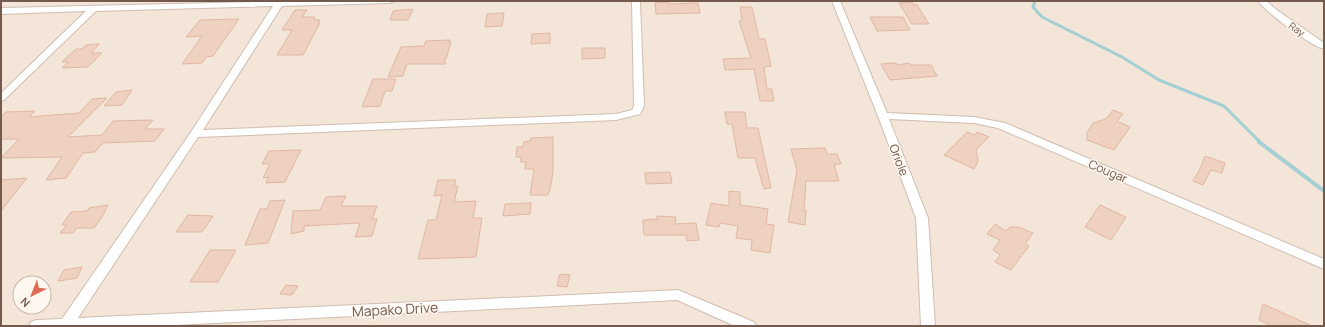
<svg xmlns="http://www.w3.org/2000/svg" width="1325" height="327" viewBox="0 0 1325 327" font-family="Manrope,sans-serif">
<rect width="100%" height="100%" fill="#fbf3e8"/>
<path fill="#f3e5d7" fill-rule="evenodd" d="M1,1h1323v325h-1323zM20,283h24v24h-24z"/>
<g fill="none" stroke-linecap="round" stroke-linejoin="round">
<polyline stroke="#a4d0d5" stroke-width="3" points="1035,1 1033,7 1042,17 1122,57 1159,80 1224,106 1261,143"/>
<polyline stroke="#a4d0d5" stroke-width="4" points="1259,142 1324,191"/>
</g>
<g fill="#efd1c2" stroke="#e1b7a3">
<polygon points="669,2 669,4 698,3 700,13 656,14 655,3"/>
<polygon points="912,2 914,5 917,5 929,24 912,24 899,3"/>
<polygon points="740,7 752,7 759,39 765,39 771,66 764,67 767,89 772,89 774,101 760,101 754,69 725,70 723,59 751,58 739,21 742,21"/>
<polygon points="413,9 408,20 390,20 393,11"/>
<polygon points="295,10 307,10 302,17 315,17 314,20 320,20 318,23 320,23 303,55 277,55 292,30 282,30"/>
<polygon points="504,13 502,26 485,27 487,14"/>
<polygon points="870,17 903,17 910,30 877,31"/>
<polygon points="239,19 213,56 206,57 202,63 182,64 202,36 186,37 200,20"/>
<polygon points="550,33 550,43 531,44 532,34"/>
<polygon points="450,40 449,42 451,42 446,59 444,59 446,64 407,64 403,76 388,77 401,47 424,46 426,41"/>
<polygon points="99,44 91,53 102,53 88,67 62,68 68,62 62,62 76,49 82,49 86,45"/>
<polygon points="582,48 605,48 605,58 582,59"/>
<polygon points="896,63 897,65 909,63 911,65 931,65 937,76 890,80 881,64"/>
<polygon points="373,79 396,79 392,91 385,91 380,106 362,107"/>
<polygon points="132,90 122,105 104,106 116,92"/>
<polygon points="107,98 68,137 102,135 113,121 153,120 145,129 164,129 155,141 103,143 95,152 83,153 66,178 46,180 62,157 1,158 19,139 1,139 1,116 6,112 35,111 29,117 79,113 92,99"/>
<polygon points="1113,110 1123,114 1117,121 1130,127 1114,150 1087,140 1087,133 1093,123 1106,119"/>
<polygon points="725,112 745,112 747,128 758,128 771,188 764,189 755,158 738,158 732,124 727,124"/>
<polygon points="967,132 975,135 977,132 989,137 976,150 978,161 974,169 944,155"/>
<polygon points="553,137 553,172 550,190 549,190 548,195 530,195 534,169 525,169 526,162 521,162 521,157 516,157 517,147 523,147 524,142 530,141 531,138"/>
<polygon points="825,148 827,154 837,154 841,164 834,164 839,181 806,181 804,210 806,210 805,225 788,222 797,170 791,149"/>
<polygon points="301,150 285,182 266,183 269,177 263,178 270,164 262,164 269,151"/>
<polygon points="1205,156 1225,163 1222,173 1211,170 1203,185 1193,181 1201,167"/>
<polygon points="670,172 672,183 646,184 645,173"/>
<polygon points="27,178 1,211 1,180"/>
<polygon points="438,180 456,180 454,186 458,186 454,202 476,201 473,218 482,218 476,257 418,259 428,220 436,220 442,195 434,196"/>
<polygon points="729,191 740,192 740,205 768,209 766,224 774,225 770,253 751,250 752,240 736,238 738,226 720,223 719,227 706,225 711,203 729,206"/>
<polygon points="346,196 341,206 377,206 372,219 377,219 372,236 355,237 360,223 304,226 304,231 291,234 293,211 320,210 326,197"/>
<polygon points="285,200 268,243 245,245 260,209 267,209 270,201"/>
<polygon points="531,203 530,214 503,216 505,204"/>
<polygon points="108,205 102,217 94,228 77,228 73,233 60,233 67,225 62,225 71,212 87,211 89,208"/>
<polygon points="1100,205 1126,217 1111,240 1085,227"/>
<polygon points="188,215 213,216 202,232 176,232"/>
<polygon points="657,216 676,217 675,224 696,223 699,240 687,241 686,235 644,235 643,220 657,219"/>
<polygon points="995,224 1006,231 1010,227 1019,227 1033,233 1025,244 1029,246 1011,270 995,262 1000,255 993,250 1000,240 987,234"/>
<polygon points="210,250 236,250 218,282 190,282"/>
<polygon points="82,267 77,278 58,281 64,270"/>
<polygon points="560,274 570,275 567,287 557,286"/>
<polygon points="286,285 298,286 292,295 280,294"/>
<polygon points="1263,304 1312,326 1272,326 1259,320"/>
</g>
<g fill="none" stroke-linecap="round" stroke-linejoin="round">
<g stroke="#cfbdb1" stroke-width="2">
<g id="street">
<polygon points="293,1 394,1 390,3 282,6 203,130 616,114 632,110 634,106 632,1 640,1 644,106 640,114 616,120 198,137 78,318 678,290 754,322 756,326 735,326 677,300 154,326 29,326 31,322 36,320 62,319 191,132 273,6 96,11 4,100 1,101 1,93 86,11 1,14 1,8"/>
<polygon points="832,1 840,1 887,113 974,117 1005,123 1324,259 1324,269 998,128 974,123 889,119 928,218 935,326 921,326 916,218 878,116"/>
<path d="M1258,1h9l7,7 50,35v6c-15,-4 -57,-36 -66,-48z"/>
</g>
</g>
<use href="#street" fill="#fff" fill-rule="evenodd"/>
</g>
<g text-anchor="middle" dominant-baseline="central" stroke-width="3" stroke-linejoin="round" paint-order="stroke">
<g font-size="10" fill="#74594d" stroke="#fef7ef">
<text transform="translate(1297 29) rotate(35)">Ray</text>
</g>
<g font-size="12" fill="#74594d" stroke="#fef7ef">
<text transform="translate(899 160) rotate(69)">Oriole</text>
<text transform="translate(1108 171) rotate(23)">Cougar</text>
</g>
<g font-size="14" fill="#74594d" stroke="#fef7ef">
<text transform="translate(395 309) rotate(-3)">Mapako Drive</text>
</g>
</g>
<rect width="1325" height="327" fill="none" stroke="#74594d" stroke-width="4"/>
<g transform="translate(32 295) rotate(223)"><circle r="19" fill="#fef7ef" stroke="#c7b8ae"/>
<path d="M0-3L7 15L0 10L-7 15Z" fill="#de6c55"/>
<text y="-6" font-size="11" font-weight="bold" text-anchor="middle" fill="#74594d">N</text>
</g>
</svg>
